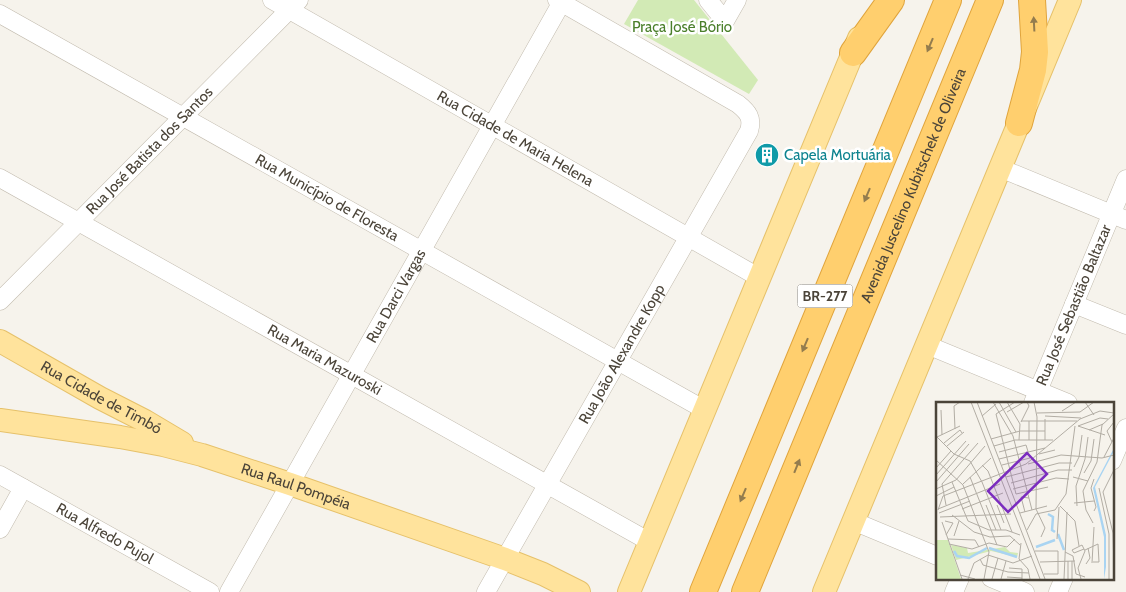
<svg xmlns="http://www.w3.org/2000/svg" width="1126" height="592" viewBox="0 0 1126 592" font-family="Cabin,sans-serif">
<rect width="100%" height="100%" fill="#f6f3ec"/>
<polygon fill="#d2eab5" points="638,0 694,0 758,80 749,94 624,24"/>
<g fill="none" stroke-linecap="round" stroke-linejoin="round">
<g stroke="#c2bbae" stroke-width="19">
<g id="minor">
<path id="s1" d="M272,0l488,278"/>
<polyline points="708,0 725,21 737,0"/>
<path id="s2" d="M0,14l705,396"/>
<polyline points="1000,168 1126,220"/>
<path id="s3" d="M0,178l650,364"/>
<path id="s4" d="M0,301l299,-301"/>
<polyline points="1074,304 1126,325"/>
<polyline points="927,345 1068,403"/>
<path id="s5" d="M1033,403l93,-224"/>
<polyline points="1112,461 1126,428"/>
<path id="s6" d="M0,475l210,117"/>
<polyline points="853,521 937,556"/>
<polyline points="0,529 23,488"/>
<polyline points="991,578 1025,592"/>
<path id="s7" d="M229,592l334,-592"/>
<path id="s8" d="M486,592l263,-461c4,-13 -1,-19 -11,-27l-181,-104"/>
<polyline points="954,592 960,578"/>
<polyline points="1058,592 1064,578"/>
</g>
</g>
<g stroke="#e6c16a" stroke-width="24">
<g id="major">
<path id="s9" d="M0,341l100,57 45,23 37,22"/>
<path id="s10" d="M0,420l120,17 43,8 39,10 88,29 215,75 38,15 36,18"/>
<polyline points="629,592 859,38"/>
<polyline points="824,592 1070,0"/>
</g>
</g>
<g stroke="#e0a43c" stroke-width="28">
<g id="highway">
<polyline points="853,53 891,0"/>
<polyline points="1019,123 1033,70 1035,52 1032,0"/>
<polyline points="703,592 948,0"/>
<path id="s11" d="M745,592l245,-592"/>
</g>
</g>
<use href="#minor" stroke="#fff" stroke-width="18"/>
<use href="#major" stroke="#ffe39c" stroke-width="22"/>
<use href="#highway" stroke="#ffcf6e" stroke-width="26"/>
</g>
<defs><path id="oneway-solid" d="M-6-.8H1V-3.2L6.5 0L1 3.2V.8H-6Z" transform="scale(1.25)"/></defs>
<g fill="#937c4e">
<use href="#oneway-solid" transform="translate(1034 24) rotate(-93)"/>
<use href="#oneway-solid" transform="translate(930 45) rotate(113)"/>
<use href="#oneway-solid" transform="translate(867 195) rotate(113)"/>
<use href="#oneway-solid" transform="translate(805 345) rotate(113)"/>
<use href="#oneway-solid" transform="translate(797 466) rotate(-68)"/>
<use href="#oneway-solid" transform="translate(743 495) rotate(113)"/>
</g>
<defs>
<g id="building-disc" transform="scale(1.25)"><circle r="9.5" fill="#0f9aa8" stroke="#fff"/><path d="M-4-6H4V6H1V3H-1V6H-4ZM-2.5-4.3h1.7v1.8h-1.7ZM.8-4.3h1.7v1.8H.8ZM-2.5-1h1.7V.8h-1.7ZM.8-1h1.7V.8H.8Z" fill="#fff"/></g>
</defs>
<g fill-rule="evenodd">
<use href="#building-disc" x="767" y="155"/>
</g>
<g text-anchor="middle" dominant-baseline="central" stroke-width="5" stroke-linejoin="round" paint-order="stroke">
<rect fill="#fff" stroke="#817c74" stroke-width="1" x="797.5" y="284.5" width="55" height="23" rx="4"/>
<g font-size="14" font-weight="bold" fill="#4b4439">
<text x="825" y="296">BR-277</text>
</g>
<g font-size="15" fill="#4a7f2a" stroke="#fff">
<text x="682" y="27">Praça José Bório</text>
</g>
<g font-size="15" fill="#4b4439" stroke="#fff">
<text stroke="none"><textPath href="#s1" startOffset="280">Rua Cidade de Maria Helena</textPath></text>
<text stroke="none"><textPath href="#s4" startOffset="212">Rua José Batista dos Santos</textPath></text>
<text stroke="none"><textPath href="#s11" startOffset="440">Avenida Juscelino Kubitschek de Oliveira</textPath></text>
<text stroke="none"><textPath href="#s2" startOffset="375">Rua Município de Floresta</textPath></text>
<text stroke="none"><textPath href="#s7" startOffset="340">Rua Darci Vargas</textPath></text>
<text stroke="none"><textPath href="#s5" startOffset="106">Rua José Sebastião Baltazar</textPath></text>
<text stroke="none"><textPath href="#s8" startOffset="274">Rua João Alexandre Kopp</textPath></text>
<text stroke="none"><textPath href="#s3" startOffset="372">Rua Maria Mazuroski</textPath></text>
<text stroke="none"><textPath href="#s9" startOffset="116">Rua Cidade de Timbó</textPath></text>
<text stroke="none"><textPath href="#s10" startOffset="304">Rua Raul Pompéia</textPath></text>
<text stroke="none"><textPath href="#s6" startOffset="120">Rua Alfredo Pujol</textPath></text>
</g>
<g font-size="15" fill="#0d838f" stroke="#fff" text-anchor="start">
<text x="784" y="155">Capela Mortuária</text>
</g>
</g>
<g transform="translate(936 402)">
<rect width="178" height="178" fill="#f6f3ec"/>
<path d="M0,138h12l13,39h-25zM15,143l16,3 1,5 37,-6 5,5 8,1 -1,4 -26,-6 -35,9z" fill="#d2eab5"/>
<path d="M177,48v3l-18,34 11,48v32l-2,12v-42l-11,-49z" fill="#a9d4f2"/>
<path fill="none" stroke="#a9d4f2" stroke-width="2.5" d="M112,112l5,3 -1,13 3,2M122,132l6,16M100,145l19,-7M53,146l28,9M18,149l3,5 12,2 18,-10"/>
<path fill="none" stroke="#b2ada4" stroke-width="1" d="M35,0l69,177M41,0l68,177M57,0l20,34 19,74M63,0l17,30M71,0l13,22 -1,16M79,0l-19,12 20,80 32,-7M98,0l3,15 -1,92 9,19 -4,9M149,0l9,13M5,8l1,25M126,9l14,-9M71,10l17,-10M101,11l43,-1 14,-10M46,14l14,-12M109,14l36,2M85,19h56M85,20l8,-16 -2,-4M142,24l22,-8 8,1M142,24l27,9M19,27l-1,-23 6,-4M153,28l14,-6M0,34l18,18 16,7 12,21 19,48M1,35l23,-11M55,37l29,-8h25M93,38v-19M109,38v-21M176,40l-5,-11 7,-9M8,41l16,-13 2,3M11,44l17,-14M58,44l21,-6h38M63,50l27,-7 4,13M103,52l16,-4M168,55l10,-19M63,57l46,-11M0,58l27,25 26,67 -5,27M92,62l33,-9 41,3 12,-3M46,63l6,6 24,61M66,63l28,-7M138,65l5,-10 3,-22M0,66l15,-17M178,68l-11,22 10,41 1,37M148,71l7,-12 3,-22M0,73l30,-34M34,75l27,68M70,75l53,-14h13M137,75l15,4M158,77l-3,9 5,19 -2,4M0,80l33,-38M16,80l16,39 21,9h17l14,5M75,81l47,-13h14M27,82l28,-26M163,86l10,46v45M0,87l20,-9 29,-34M77,87l43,-11 13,1M0,94l18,-9M138,101l20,-2M10,103l-4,-21 36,-41M50,103l10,25M61,103l7,18M124,104l15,15 4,25M141,104l-1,-20 9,-27 3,-22M2,107l62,-25M26,107l41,-16M2,108l5,-14 83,-32 54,-45 20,-8 14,2M89,110l-4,-15 8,1M3,111l31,-12M84,111l27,-7M16,113l22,17 16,5 20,-1 10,9M4,115l71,-3M9,119l8,2 -7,12M6,120l20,57M157,121l-7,-13 -3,-19 14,-29 5,-37 12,-11M91,128l9,-16 19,-4 11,-16 9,-68M18,134l5,-15M12,137l27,1 4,7M121,137l2,-32M85,141l-2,16 9,10 2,10M13,142l23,5 17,-6 18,4 8,-8M149,148l13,-6 1,18h-6M99,149h23v23h-14M129,150l8,4 3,18 9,3M44,157l3,6 25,7 21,1M136,159v18M104,160l35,-1M156,161l2,-36M150,162l4,-6 -2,-10M73,166l13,1v10M24,173l15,4M71,175l15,1M32,177l6,-16 14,-8 25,8 19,-7M56,177l6,-21M65,177l5,-18M128,177l3,-67M132,177v-18M145,177l-3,-11 7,-17 -3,-6 -10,5 2,3 10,-4"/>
<path fill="#7b2cbf" fill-opacity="0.15" stroke="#7b2cbf" stroke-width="2.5" d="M91,51l20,21 -39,38 -20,-21z"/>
<rect width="178" height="178" fill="none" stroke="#4b4439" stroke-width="2.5"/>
</g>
</svg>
